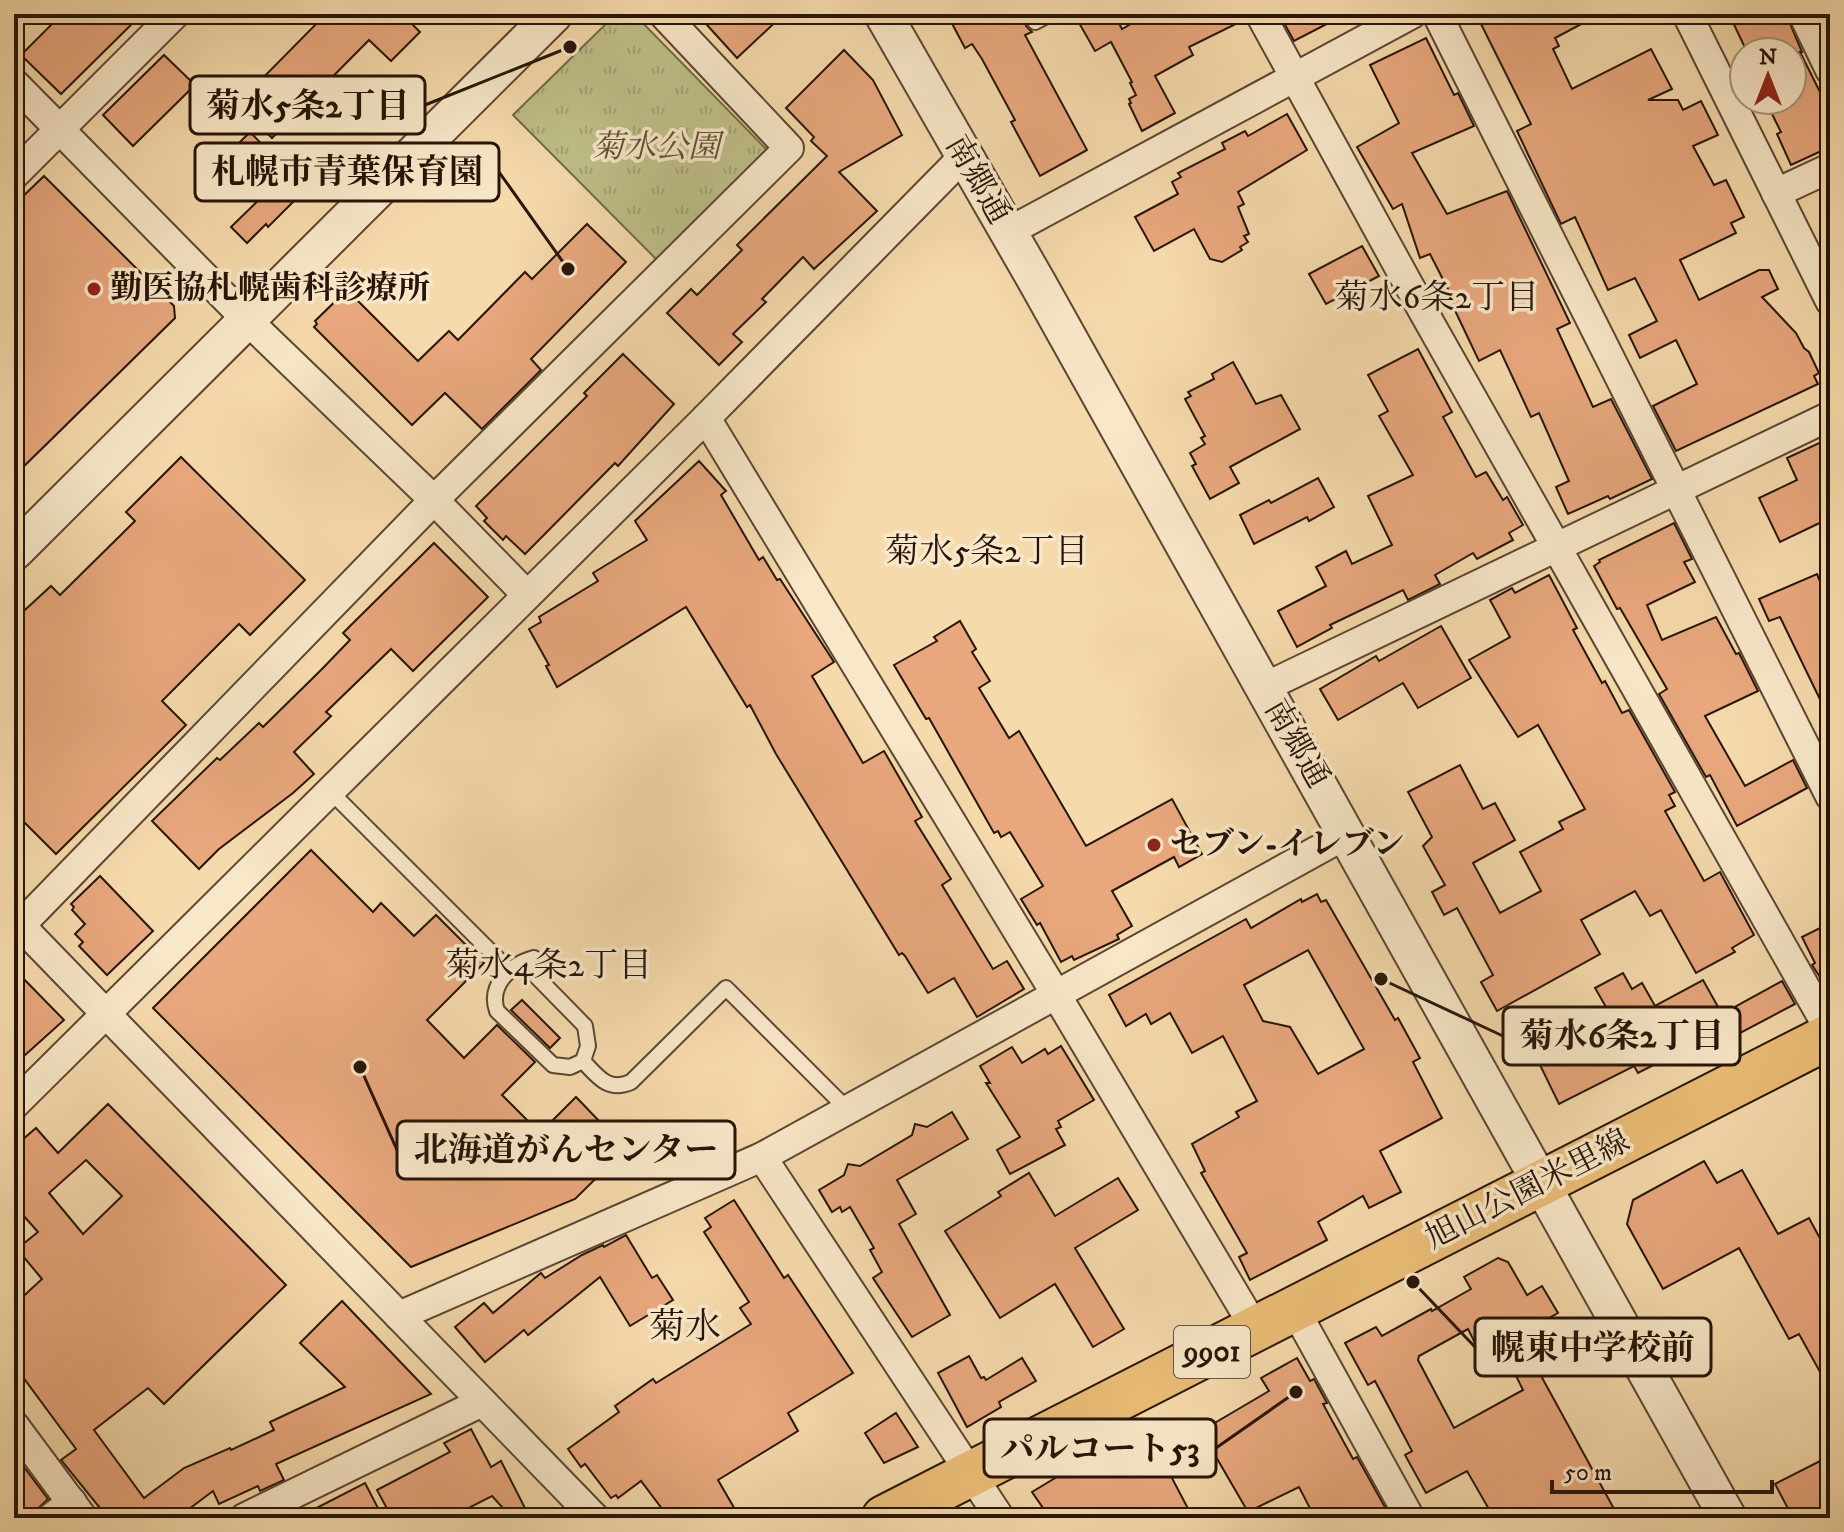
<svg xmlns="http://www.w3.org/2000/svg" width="1844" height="1532" viewBox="0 0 1844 1532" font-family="'IM FELL DW Pica','Noto Serif JP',serif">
<defs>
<pattern id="grass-tufts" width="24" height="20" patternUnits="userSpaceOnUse" patternTransform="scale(2)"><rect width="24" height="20" fill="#bebf87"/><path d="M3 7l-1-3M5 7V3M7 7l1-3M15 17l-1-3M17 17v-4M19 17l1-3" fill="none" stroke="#a3a373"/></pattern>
</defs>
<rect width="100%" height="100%" fill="#f5daab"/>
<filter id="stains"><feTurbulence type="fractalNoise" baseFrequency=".0025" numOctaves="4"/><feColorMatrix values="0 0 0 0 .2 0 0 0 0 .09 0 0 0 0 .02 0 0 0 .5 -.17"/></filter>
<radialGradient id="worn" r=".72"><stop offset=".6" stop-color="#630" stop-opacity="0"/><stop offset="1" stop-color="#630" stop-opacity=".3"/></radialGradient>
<polygon fill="url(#grass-tufts)" stroke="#726a48" stroke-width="2" points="616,14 634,14 768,151 657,260 513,115"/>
<g fill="#e8a77d" stroke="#271509" stroke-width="2" fill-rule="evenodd">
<polygon points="62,14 142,14 61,94 21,55"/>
<polygon points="326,14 402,14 420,32 391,61 369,40 272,138 238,103"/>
<polygon points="697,14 784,14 737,58"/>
<polygon points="947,14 1022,14 1026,26 1032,32 1025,35 1087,150 1040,176 1011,122 1015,120 982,59 972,44 965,48"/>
<polygon points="1074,14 1114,14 1122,29 1148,14 1243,14 1244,20 1189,47 1193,55 1155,76 1175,113 1142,131 1129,104 1131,103 1129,99 1136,95 1130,83 1132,82 1111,42 1095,51"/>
<polygon points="1279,14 1346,14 1294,41"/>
<polygon points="1476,14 1600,14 1555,38 1559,46 1553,49 1572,89 1651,49 1672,89 1648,100 1678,100 1683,110 1701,101 1718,135 1693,146 1714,185 1726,180 1744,217 1731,223 1736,233 1680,260 1699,300 1759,270 1769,270 1778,289 1762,297 1796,333 1804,348 1809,352 1819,373 1814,376 1818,384 1676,451 1653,406 1697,384 1676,340 1640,358 1629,335 1657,321 1635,278 1608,290 1575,217 1561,224 1517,131 1531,124"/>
<polygon points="1729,14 1786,14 1802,52 1800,52 1830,112 1830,147 1791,165 1777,134 1781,132 1765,100 1792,100 1792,52 1747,52"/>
<polygon points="1426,38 1454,95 1458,93 1474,126 1412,153 1447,214 1507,191 1570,323 1557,329 1593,407 1611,399 1652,479 1610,499 1608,496 1568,514 1556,487 1569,481 1539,413 1531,417 1500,350 1479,361 1450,300 1453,299 1430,254 1420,258 1402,204 1393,209 1357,147 1399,123 1370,65"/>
<polygon points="844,50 873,80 902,135 839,172 877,211 814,269 803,257 762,299 766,302 733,334 742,342 719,365 667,313 691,289 697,295 742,250 737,245 827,156 811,141 814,137 786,108"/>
<polygon points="164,55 195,85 133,146 103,115"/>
<polygon points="1287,114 1307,150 1238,192 1244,204 1238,207 1249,234 1244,236 1248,242 1240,247 1242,250 1222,262 1210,259 1194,229 1154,251 1135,217 1178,194 1172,182 1181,177 1178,173 1225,149 1222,143 1245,131 1248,136"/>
<polygon points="250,132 306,189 268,227 266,224 247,243 231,227 269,190 232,150"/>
<polygon points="44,176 174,306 175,318 14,476 14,205"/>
<polygon points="587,224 626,262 531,359 541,370 482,429 445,393 412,425 314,327 317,324 315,321 347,290 418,361 449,331 458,340 525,272 532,279"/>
<polygon points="1362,246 1379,276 1326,304 1309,274"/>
<polygon points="1418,349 1452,412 1443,417 1476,477 1486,472 1503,500 1507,497 1523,525 1509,533 1513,540 1477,559 1473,553 1435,575 1440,584 1408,600 1403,590 1330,625 1332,628 1297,647 1278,611 1326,586 1316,567 1346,551 1352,564 1392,545 1368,496 1413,475 1379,416 1388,411 1368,375"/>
<polygon points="623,354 674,404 618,466 615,463 525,554 506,536 503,540 484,521 487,518 476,506 587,396 584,393"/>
<polygon points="1233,362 1256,404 1281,395 1300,429 1230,467 1239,483 1210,499 1192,466 1196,464 1190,453 1205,444 1201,438 1205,436 1185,399 1191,396 1188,392 1214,379 1212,374"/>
<polygon points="1830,438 1830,518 1780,542 1759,498 1797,480 1787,458"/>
<polygon points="181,457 305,580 250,635 239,624 162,701 186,725 56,854 14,812 14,620 51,586 60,595 135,521 126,512"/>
<polygon points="699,461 726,491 721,495 759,560 763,557 777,580 780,579 834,662 812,676 863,763 884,751 922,817 915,821 951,879 942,885 993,969 1007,961 1024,989 977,1017 954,978 928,993 905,956 902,953 899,955 776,754 750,705 747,707 686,607 557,687 546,666 549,665 529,629 541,622 539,617 598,581 593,573 647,540 635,521"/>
<polygon points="1318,478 1334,507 1309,521 1307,517 1254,544 1240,515 1269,500 1271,503"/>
<polygon points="1674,523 1692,559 1684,562 1695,582 1647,605 1662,640 1716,617 1736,654 1739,653 1758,691 1705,716 1745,786 1793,760 1807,788 1737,826 1710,775 1706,777 1659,694 1667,689 1620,608 1617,609 1594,566 1600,562 1599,560"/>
<polygon points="434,543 488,597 413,671 391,649 326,712 331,716 294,752 314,774 293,793 219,849 199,869 152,821 217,758 220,760 259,723 263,727 321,670 350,640 343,633"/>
<polygon points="1817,574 1826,596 1820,599 1830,620 1830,720 1780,617 1769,621 1759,599"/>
<polygon points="1549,575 1577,628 1573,630 1602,683 1605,681 1622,713 1629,710 1675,792 1669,795 1675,806 1665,811 1704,881 1720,872 1754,935 1732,948 1735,952 1696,973 1661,910 1650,916 1635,891 1581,920 1600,954 1497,1011 1481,982 1493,975 1457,908 1444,915 1432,892 1445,885 1423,846 1432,837 1408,792 1460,765 1483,809 1495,803 1515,840 1473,863 1500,913 1541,891 1520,852 1563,829 1559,822 1585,809 1538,725 1518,737 1469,660 1510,637 1490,600 1512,588 1515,593"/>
<polygon points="960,621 976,649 972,652 990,681 979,688 1009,738 1019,731 1086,846 1172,799 1202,854 1179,867 1174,857 1112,891 1132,926 1117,935 1119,939 1074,960 1072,956 1061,962 1040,923 1037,925 1021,899 1043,886 1010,832 1001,837 998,831 994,833 929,718 926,719 894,665 937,641 934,637"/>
<polygon points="1441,626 1471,678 1418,708 1403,683 1338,720 1320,689 1376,656 1379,661"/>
<polygon points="311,850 373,912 381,903 414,936 436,915 484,963 427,1020 464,1058 497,1025 535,1062 502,1095 540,1133 576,1097 626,1149 575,1199 411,1267 153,1008"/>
<polygon points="100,876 153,931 107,975 79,946 83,942 75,934 85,924 72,910 74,907 71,904"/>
<path d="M1317,894l4,8 5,-2 69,120 3,-2 22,40 -7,4 29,56 -62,33 21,41 -32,16 -6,-12 -45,26 9,18 -77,40 -11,-23 8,-4 -46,-80 4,-2 -13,-27 47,-27 -3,-5 21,-11 -34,-65 -31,17 -22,-40 -19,11 -5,-10 -20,12 -17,-31 137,-76 5,9 50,-29 1,3zM1308,950l56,99 -46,25 -28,-47 -27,-6 -19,-36z"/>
<polygon points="1830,923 1830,992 1812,965 1815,963 1802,937"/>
<polygon points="14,969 64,1020 14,1065"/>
<polygon points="1623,973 1632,989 1642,983 1655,1006 1703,980 1722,1014 1782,981 1795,1004 1725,1041 1722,1036 1692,1052 1689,1047 1638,1073 1634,1066 1559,1104 1540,1065 1562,1054 1559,1049 1614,1021 1595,988"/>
<polygon points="522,1000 560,1038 550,1048 511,1010"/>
<polygon points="1061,1046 1094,1100 1058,1121 1061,1127 1056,1129 1065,1145 1010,1174 997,1150 1020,1137 986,1083 990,1083 980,1066 1012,1047 1022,1063 1045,1049 1048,1054"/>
<path d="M108,1104l178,181 -122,119 -16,-16 -54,42 50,68 40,-30 46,-20 1,2 43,-20 -4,-8 75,-35 -45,-44 42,-42 89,93 -155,70 8,16 -24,11 -2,-5 -39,18 -6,-13 -36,27h-69l-47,-58 15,-11 -51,-69 -11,8v-83l28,-26 -25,-30 21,-17 -24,-27v-58l22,-19 22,25zM86,1160l36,36 -39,38 -34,-41z"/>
<polygon points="952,1112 968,1139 897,1180 916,1214 899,1224 950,1315 912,1337 873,1278 882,1272 870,1250 874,1248 850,1207 842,1212 840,1207 832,1212 819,1190 844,1175 848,1164 860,1166 912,1135 915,1124 927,1127"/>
<polygon points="1704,1161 1717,1183 1742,1170 1778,1234 1809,1218 1830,1257 1830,1390 1799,1334 1789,1339 1739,1248 1663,1289 1627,1224 1633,1200"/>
<polygon points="1029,1173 1055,1216 1118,1178 1138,1210 1075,1248 1124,1329 1093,1347 1055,1284 1000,1318 945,1231 1001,1196 998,1192"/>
<polygon points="734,1200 784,1278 788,1275 853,1373 788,1413 798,1431 718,1480 740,1518 669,1518 641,1481 618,1498 616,1495 611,1498 585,1464 581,1467 568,1449 619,1412 615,1406 653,1379 656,1383 751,1324 740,1308 749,1302 704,1232 711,1227 705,1218"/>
<polygon points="626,1235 652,1278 657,1275 673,1300 630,1326 600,1277 528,1335 524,1330 485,1362 455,1327 484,1303 493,1313 541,1273 545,1278 582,1255 603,1245 604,1247"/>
<path d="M1498,1258l10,4 19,33 15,-9 16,27 -16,9 21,41 -23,11 79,144h-125l-27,-47 -41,22 -21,-38 7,-4 -37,-70 -7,4 -23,-42 31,-16 6,9 49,-27 1,2 39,-22 -7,-12zM1468,1329l13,26 20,-10 22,45 -69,38 -36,-68 1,-4z"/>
<polygon points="969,1356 981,1378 984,1377 986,1380 1022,1358 1036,1381 999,1402 1001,1407 967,1427 938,1373"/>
<polygon points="1297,1358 1310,1381 1314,1379 1327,1403 1323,1404 1353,1459 1357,1457 1391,1518 1315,1518 1299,1487 1248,1512 1201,1431 1269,1391 1261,1378"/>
<polygon points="896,1413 918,1447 884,1463 865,1433"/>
<polygon points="471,1429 491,1467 501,1461 530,1518 512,1518 492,1496 449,1518 392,1518 377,1490 450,1452 444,1443"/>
<polygon points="1146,1438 1159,1463 1163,1461 1193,1518 1050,1518 1032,1492 1080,1463 1085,1470"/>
<polygon points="14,1454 48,1499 28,1518 14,1518"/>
<polygon points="1830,1456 1830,1518 1793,1518 1775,1484"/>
<polygon points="365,1483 379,1510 363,1518 283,1518 299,1510 301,1516"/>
</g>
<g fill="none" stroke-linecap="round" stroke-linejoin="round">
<g stroke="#5a4632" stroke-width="18">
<g id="service">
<polyline points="1035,22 1050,14"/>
<polyline points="330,791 510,971"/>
<path d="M583,1061l5,-15 -3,-20 -49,-50 -2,-18c-23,6 -46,27 -37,53l56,54 17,2 13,-6c15,16 25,31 48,21l95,-94 122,122"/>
</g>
</g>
<g stroke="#5a4632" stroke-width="32">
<g id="minor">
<polyline points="1260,14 1423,311 1830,1031"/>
<polyline points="1437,14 1830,796"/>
<polyline points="1687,14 1830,301"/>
<polyline points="1803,14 1830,70"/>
<polyline points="14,83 247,320 434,500 527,595"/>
<polyline points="14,175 175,14"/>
<polyline points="1776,193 1830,168"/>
<polyline points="1008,232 1412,14"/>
<polyline points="706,418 1057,996 1256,1330"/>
<polyline points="1263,688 1830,416"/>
<polyline points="14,919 595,1518"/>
<polyline points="14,932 434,500 789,148 663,14"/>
<polyline points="14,1105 706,418 963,157"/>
<polyline points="762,1157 1000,1518"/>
<polyline points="1294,1308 1410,1518"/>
<polyline points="399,1316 762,1157 1347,834"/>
<polyline points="14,1425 83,1518"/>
<polyline points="51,1518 72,1502"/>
<polyline points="244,1518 482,1402"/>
</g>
</g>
<g stroke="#5a4632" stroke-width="40">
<g id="tertiary">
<polyline points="883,14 1037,282 1728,1518"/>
<polyline points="14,552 554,14"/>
</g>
</g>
<g stroke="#271509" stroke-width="48">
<polyline id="primary" points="884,1518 1830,1036"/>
</g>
<use href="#service" stroke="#f8e7c8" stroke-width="14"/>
<use href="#minor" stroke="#f8e7c8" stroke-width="28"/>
<use href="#tertiary" stroke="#f8e7c8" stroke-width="36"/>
<use href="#primary" stroke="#eabd76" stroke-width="44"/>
</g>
<g fill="#8f2418" stroke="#f8e7c8" stroke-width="3">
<circle cx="94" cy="289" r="8"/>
<circle cx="1154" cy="845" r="8"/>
</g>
<g text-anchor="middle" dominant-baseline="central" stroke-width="7" stroke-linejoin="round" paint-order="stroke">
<rect fill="#f8e7c8" stroke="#665442" stroke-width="2" x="1174" y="1326" width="76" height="52" rx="6"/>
<g font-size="30" font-weight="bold" fill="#271509">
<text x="1212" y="1352">9901</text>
</g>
<g font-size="32" font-style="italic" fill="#5c5035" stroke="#f8e7c8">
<text x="656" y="148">菊水公園</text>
</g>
<g font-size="32" fill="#271509" stroke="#f8e7c8">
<text transform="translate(977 180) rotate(60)">南郷通</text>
<text transform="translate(1296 744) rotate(60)">南郷通</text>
<text transform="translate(1528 1190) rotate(-27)">旭山公園米里線</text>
</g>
<g font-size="32" font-weight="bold" fill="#271509" stroke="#f8e7c8" text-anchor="start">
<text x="110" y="289">勤医協札幌歯科診療所</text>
<text x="1170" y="845">セブン-イレブン</text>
</g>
<g font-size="34" fill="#271509" stroke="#f8e7c8">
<text x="1437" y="298">菊水6条2丁目</text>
<text x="987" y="552">菊水5条2丁目</text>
<text x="549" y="966">菊水4条2丁目</text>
</g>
<g font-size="36" fill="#271509" stroke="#f8e7c8">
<text x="685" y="1327">菊水</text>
</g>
</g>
<path fill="none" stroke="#271509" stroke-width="3" d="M570 47L425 105M568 269L499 172M1381 979L1503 1036M360 1067L397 1150M1413 1282L1475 1347M1296 1392L1216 1448"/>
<g fill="#271509" stroke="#f8e7c8" stroke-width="3">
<circle cx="570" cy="47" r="8"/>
<circle cx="568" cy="269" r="8"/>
<circle cx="1381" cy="979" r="8"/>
<circle cx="360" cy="1067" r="8"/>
<circle cx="1413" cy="1282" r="8"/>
<circle cx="1296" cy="1392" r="8"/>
</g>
<g fill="#f8e7c8" stroke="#271509" stroke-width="3">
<rect x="190" y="76" width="235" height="58" rx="8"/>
<rect x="195" y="143" width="304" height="58" rx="8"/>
<rect x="1503" y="1007" width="237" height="58" rx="8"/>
<rect x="397" y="1121" width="338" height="58" rx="8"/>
<rect x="1475" y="1318" width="236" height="58" rx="8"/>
<rect x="984" y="1419" width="232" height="58" rx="8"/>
</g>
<g font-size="34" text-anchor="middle" font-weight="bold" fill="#271509">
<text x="308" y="117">菊水5条2丁目</text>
<text x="347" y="183">札幌市青葉保育園</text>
<text x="1622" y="1047">菊水6条2丁目</text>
<text x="566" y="1161">北海道がんセンター</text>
<text x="1593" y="1359">幌東中学校前</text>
<text x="1100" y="1460">パルコート53</text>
</g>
<rect width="1844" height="1532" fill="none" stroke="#f5daab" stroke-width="48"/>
<rect x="16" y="16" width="1812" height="1500" fill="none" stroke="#271509" stroke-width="4"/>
<rect x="24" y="24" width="1796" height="1484" fill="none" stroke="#271509" stroke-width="2"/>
<g transform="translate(1768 76)"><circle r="38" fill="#f8e7c8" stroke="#a4937c" stroke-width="2"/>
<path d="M0-6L14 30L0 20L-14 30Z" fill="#8f2418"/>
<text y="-12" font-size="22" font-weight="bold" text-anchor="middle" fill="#271509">N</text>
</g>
<path d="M1552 1480v12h220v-12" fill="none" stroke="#271509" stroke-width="4"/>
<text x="1564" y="1480" font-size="24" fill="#271509" stroke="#f8e7c8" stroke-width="6" paint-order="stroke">50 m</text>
<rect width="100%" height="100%" filter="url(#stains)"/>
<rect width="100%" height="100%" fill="url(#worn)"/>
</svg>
